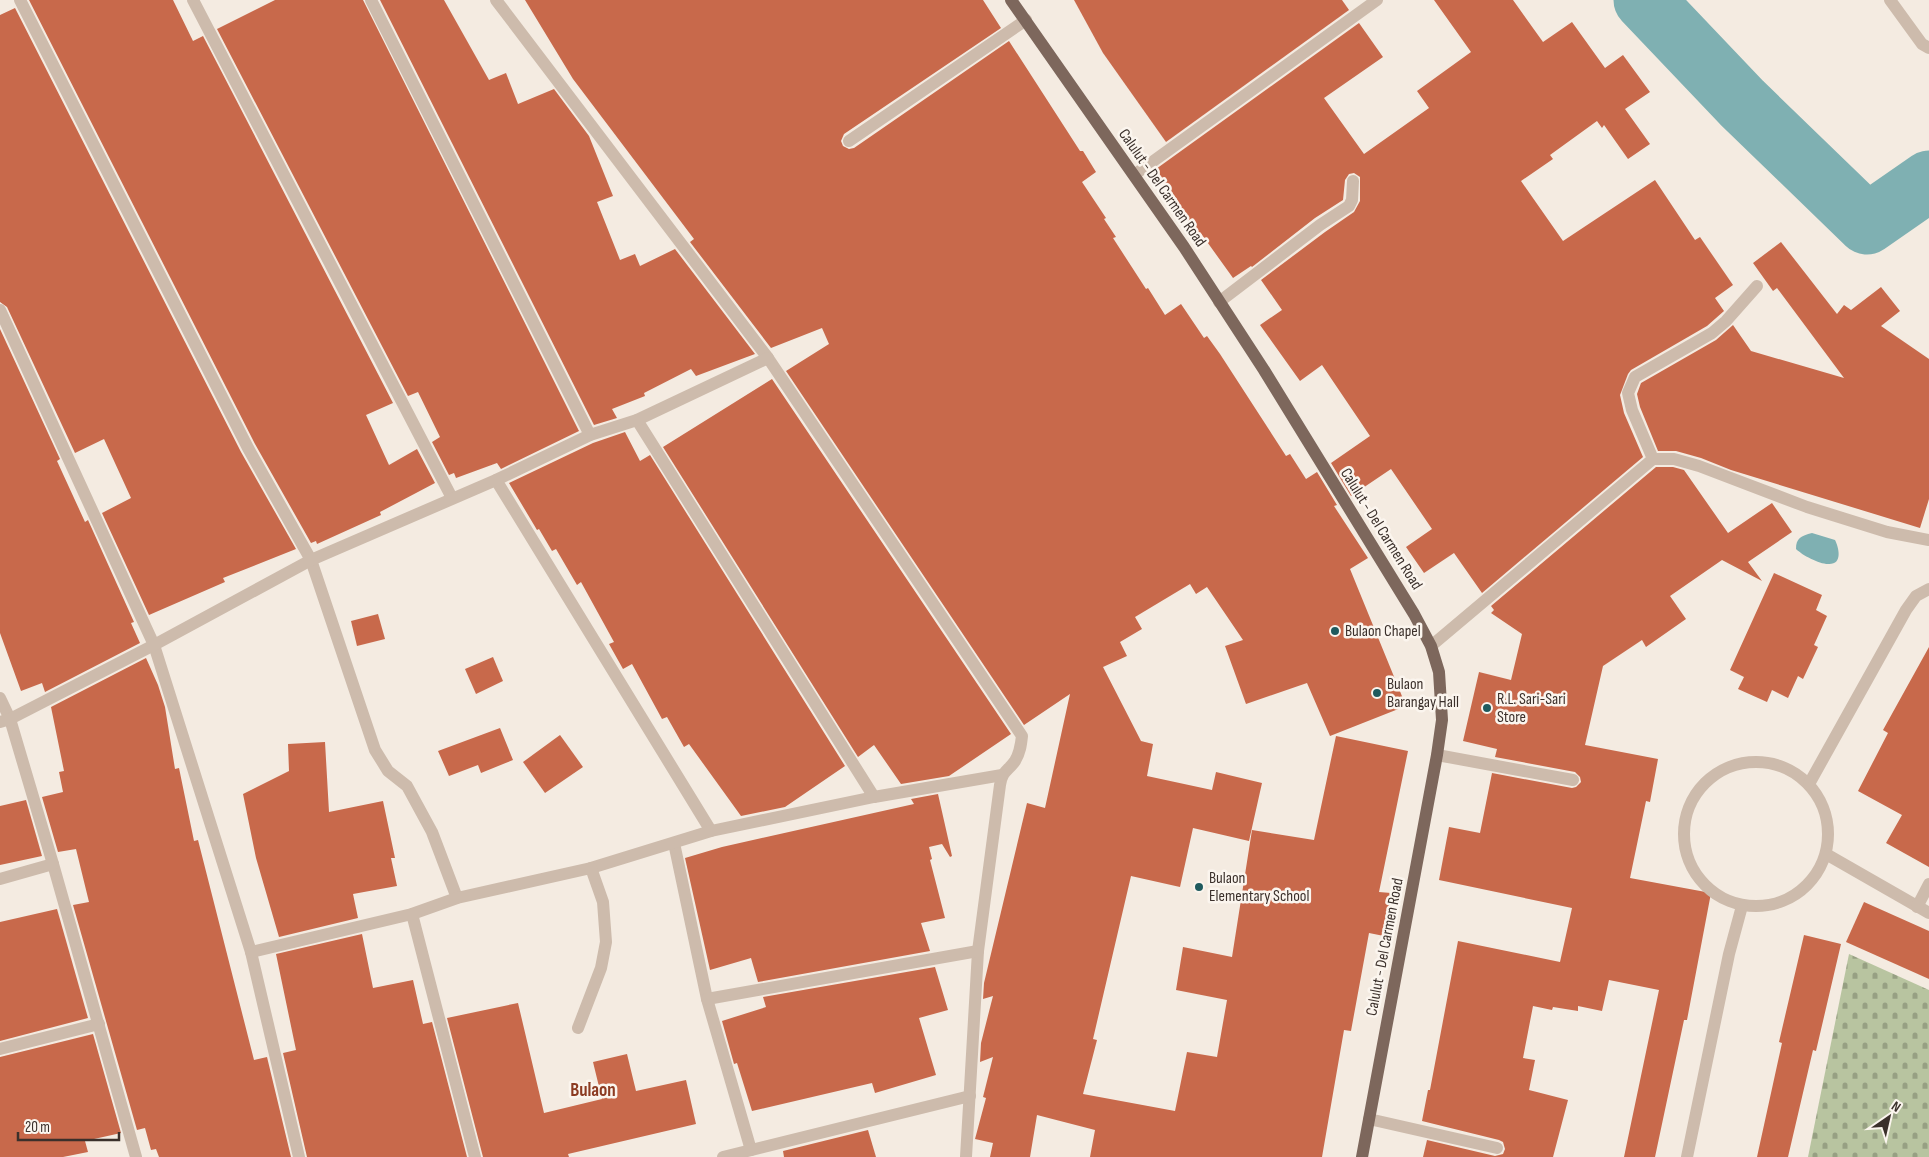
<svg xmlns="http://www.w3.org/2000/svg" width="1929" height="1157" viewBox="0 0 1929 1157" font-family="'Sofia Sans Condensed',sans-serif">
<defs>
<pattern id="cemetery-stones" width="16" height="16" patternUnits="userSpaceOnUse" patternTransform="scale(1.25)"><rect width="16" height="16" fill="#b8c4a0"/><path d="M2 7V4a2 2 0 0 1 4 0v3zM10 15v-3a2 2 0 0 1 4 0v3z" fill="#97a083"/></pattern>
</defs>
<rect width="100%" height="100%" fill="#f4ebe1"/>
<polygon fill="url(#cemetery-stones)" points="1849,954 1929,990 1929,1157 1808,1157"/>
<path fill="#7fb0b2" d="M1812,533l23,7c4,8 8,25 -7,24 -9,0 -26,-9 -32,-15 0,-11 5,-13 16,-16z"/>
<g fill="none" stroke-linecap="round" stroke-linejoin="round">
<polyline stroke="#7fb0b2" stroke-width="61" points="1644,0 1742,103 1867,224 1929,181"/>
</g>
<g fill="#c8694b">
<polygon points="29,0 173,0 193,41 203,36 393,403 366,415 389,465 417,449 435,483 380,512 381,515 317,544 316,541 311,543 255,444"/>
<polygon points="275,0 363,0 579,431 501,469 497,463 456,478 454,473 449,475 432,442 440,437 418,392 408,396 217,29"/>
<polygon points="380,0 444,0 489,80 506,73 518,104 554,89 589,136 613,196 597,202 620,260 635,254 640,266 675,249 755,354 696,376 691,369 644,393 645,396 612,409 617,418 594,425"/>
<polygon points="525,0 983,0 1001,28 844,134 841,141 843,146 849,149 854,148 1009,41 1080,151 1083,151 1096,172 1082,182 1106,218 1104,219 1116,237 1113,238 1146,289 1148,288 1165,315 1181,304 1204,338 1207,336 1220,354 1286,456 1290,454 1306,479 1317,472 1337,505 1334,506 1368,558 1350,569 1406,706 1330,736 1307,683 1246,704 1225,646 1243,640 1207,587 1196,594 1190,584 1135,617 1142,629 1120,642 1127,656 1103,667 1141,741 1153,744 1147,776 1212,790 1216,772 1262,783 1249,841 1193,828 1180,887 1131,876 1093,1039 1097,1040 1083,1094 1175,1111 1187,1052 1217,1057 1227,1000 1176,990 1183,947 1232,957 1252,830 1314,840 1336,736 1408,751 1379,892 1391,893 1384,936 1369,933 1351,1031 1344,1030 1322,1157 1090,1157 1095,1130 1037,1115 1030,1157 990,1157 993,1143 975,1139 986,1098 983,1097 993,1057 980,1062 981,1043 993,996 983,999 984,983 1027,803 1045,808 1070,694 1024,725 786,371 829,344 822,328 771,348 690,242 694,239 573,79"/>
<polygon points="1074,0 1342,0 1349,10 1166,142 1103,53"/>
<polygon points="1434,0 1513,0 1543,42 1572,22 1605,68 1623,55 1650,92 1625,109 1650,144 1628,159 1604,125 1602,128 1597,121 1550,155 1553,159 1521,181 1563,241 1655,180 1695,240 1700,237 1733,285 1715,298 1724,311 1707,326 1631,370 1628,374 1620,395 1624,413 1643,457 1482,593 1454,553 1424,573 1406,547 1432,529 1391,469 1351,496 1331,463 1370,436 1322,365 1300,381 1260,325 1282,310 1261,280 1325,232 1354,212 1360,201 1360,177 1354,173 1349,174 1345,180 1343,200 1315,218 1252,267 1251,266 1233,278 1200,232 1197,235 1175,203 1178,201 1156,169 1359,23 1383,57 1324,98 1364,154 1429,108 1417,91 1471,52"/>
<polygon points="15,8 241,452 296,549 223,578 225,582 149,615 102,513 131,498 104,439 75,453 7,307 0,302 0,15"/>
<polygon points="1781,242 1837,314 1844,305 1851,310 1881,287 1900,311 1881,326 1929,359 1929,499 1920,528 1731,470 1701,458 1676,451 1658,451 1640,407 1637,394 1641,383 1716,340 1733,325 1751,351 1844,378 1777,288 1773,291 1753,263"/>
<polygon points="0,329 60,459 57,461 85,522 88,520 134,622 131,623 140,643 45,692 42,683 21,691 0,633"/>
<polygon points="772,379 1011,734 949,776 901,784 874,745 858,757 663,447"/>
<polygon points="625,432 640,461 650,455 845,766 785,807 741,816 689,744 684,747 667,717 662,719 632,664 623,669 609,644 614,642 581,582 577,585 556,549 552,551 539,529 537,530 509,483 593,443"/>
<polygon points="1656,467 1673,467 1684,470 1728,533 1772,503 1792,532 1748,562 1762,581 1722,560 1670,596 1686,619 1646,647 1642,640 1603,666 1585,745 1658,759 1650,802 1646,801 1630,878 1711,893 1687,1020 1684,1020 1655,1157 1624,1157 1659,990 1609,980 1602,1011 1578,1006 1578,1011 1553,1007 1552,1010 1533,1006 1523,1058 1535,1060 1529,1090 1568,1100 1553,1157 1423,1157 1427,1140 1495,1156 1503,1154 1505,1149 1503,1142 1499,1140 1422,1121 1428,1090 1430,1090 1458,941 1560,962 1572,908 1439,880 1449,827 1480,833 1492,773 1572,788 1576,787 1581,782 1580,777 1575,772 1495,757 1497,749 1463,741 1479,672 1511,680 1522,634 1491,613 1494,610 1491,606"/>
<polygon points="1774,573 1822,595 1816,610 1827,616 1814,645 1818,647 1803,679 1798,676 1788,698 1772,690 1767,702 1738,689 1744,677 1730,670"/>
<polygon points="378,614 385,639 357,646 351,621"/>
<polygon points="1929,647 1929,867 1886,843 1902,815 1858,791 1888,733 1883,730"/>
<polygon points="493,657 503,681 476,694 465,669"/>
<polygon points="146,658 158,685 165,707 175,769 179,768 194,841 198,840 254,1060 267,1057 291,1157 159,1157 156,1149 151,1150 145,1128 137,1130 73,905 89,902 76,849 58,852 42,797 63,792 59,772 64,771 51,707"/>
<polygon points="500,728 513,760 481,773 478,765 449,776 438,751"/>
<polygon points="560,735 583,767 545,793 523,762"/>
<polygon points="325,742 329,812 383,801 395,858 391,858 397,886 353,894 358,918 279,937 256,858 243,794 289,771 288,744"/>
<polygon points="938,794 952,856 950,857 942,844 929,847 932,859 930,860 945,918 921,923 930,951 758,982 751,958 710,970 685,858 722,847 914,804 911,799"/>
<polygon points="26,800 42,856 0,865 0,806"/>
<polygon points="1864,902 1929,931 1929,979 1846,942"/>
<polygon points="57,909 88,1018 0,1041 0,922"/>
<polygon points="362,934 373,988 413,980 423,1024 432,1022 467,1157 307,1157 283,1053 296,1050 276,954"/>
<polygon points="1804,935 1841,944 1816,1051 1813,1050 1788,1157 1757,1157 1782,1043 1779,1042"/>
<polygon points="935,967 948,1010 919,1018 936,1075 875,1093 872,1083 752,1111 737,1063 734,1064 722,1021 766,1007 763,997"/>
<polygon points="518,1003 544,1113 602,1099 593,1062 627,1054 636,1091 686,1080 696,1124 568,1154 569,1157 483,1157 447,1018"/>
<polygon points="93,1034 121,1133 85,1141 88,1152 63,1157 0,1157 0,1057"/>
<polygon points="868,1130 876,1157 784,1157 783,1151"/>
</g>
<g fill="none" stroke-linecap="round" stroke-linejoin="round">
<g stroke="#cdbbac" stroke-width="12">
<polyline points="20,0 248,448 311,560 375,750 388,771 407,786 432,832 457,898"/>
<polyline points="193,0 452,498"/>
<polyline points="371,0 590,435"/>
<path d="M496,0l272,358 254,378c-1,9 -2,17 -7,25 -7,10 -13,10 -15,24l-22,166 -12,206"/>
<polyline points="1890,0 1922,44 1929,48"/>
<polyline points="849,141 1026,20"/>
<polyline points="1134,175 1377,0"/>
<polyline points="1219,302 1320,225 1349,206 1352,200 1353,181"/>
<polyline points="0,310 154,645 251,952 299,1157"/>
<polyline points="637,420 874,797"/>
<polyline points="1653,459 1632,410 1628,393 1635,377 1712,333 1726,321 1757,286"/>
<polyline points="496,480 711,831"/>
<polyline points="1431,646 1653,459 1674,459 1699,466 1807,507 1887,532 1929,540"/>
<polyline points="0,698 10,719 53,864 136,1157"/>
<polyline points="0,722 10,719 154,645 311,560 496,480 590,435 637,420 768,358"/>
<polyline points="1437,755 1573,780"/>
<circle cx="1756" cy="834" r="72"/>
<polyline points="1809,784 1906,610 1916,596 1929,589"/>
<polyline points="674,843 707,999 751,1150"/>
<polyline points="1826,854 1929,913"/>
<polyline points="0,879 53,864"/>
<polyline points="1917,907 1929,884"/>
<polyline points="412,914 475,1157"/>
<polyline points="251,952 412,914 457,898 591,868 711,831 874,797 1002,775"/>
<polyline points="707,999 978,951"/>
<polyline points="578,1028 601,968 606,942 603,902 591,868"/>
<polyline points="0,1049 99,1024"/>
<polyline points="1369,1119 1497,1148"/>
<polyline points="723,1157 970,1096"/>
<polyline points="1687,1157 1729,954 1742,906"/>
</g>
<polyline stroke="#7d675c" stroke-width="12" points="1011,0 1184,247 1264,370 1414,614 1431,646 1439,672 1442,720 1437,755 1362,1157"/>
</g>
<g fill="#1f5a5e" stroke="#fbf5ee" stroke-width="2">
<circle cx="1335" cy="631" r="5"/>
<circle cx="1377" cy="693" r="5"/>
<circle cx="1487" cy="708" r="5"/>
<circle cx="1199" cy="887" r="5"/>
</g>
<g text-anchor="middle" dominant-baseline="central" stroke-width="5" stroke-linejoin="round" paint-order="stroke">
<g font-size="16" fill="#3b302b" stroke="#fbf5ee">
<text transform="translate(1162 188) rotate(55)">Calulut - Del Carmen Road</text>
<text transform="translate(1381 529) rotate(58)">Calulut - Del Carmen Road</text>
<text transform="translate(1385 947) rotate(-79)">Calulut - Del Carmen Road</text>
</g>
<g font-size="16" fill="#3b302b" stroke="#fbf5ee" text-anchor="start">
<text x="1345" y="631">Bulaon Chapel</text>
<text x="1387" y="684">Bulaon<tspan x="1387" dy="18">Barangay Hall</tspan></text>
<text x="1497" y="699">R.L. Sari-Sari<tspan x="1497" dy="18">Store</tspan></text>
<text x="1209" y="878">Bulaon<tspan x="1209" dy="18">Elementary School</tspan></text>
</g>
<g font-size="19" font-weight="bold" fill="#8c3b22" stroke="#fbf5ee">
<text x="593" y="1090">Bulaon</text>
</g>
</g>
<g transform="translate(1889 1117) rotate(34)" stroke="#fbf5ee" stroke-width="4" paint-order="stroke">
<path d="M0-4L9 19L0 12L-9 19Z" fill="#3b302b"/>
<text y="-8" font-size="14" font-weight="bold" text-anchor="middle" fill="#3b302b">N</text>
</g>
<path d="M18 1132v8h101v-8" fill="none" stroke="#3b302b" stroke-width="2.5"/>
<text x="25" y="1132" font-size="15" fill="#3b302b" stroke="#fbf5ee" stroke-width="4" paint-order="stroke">20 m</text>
</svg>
